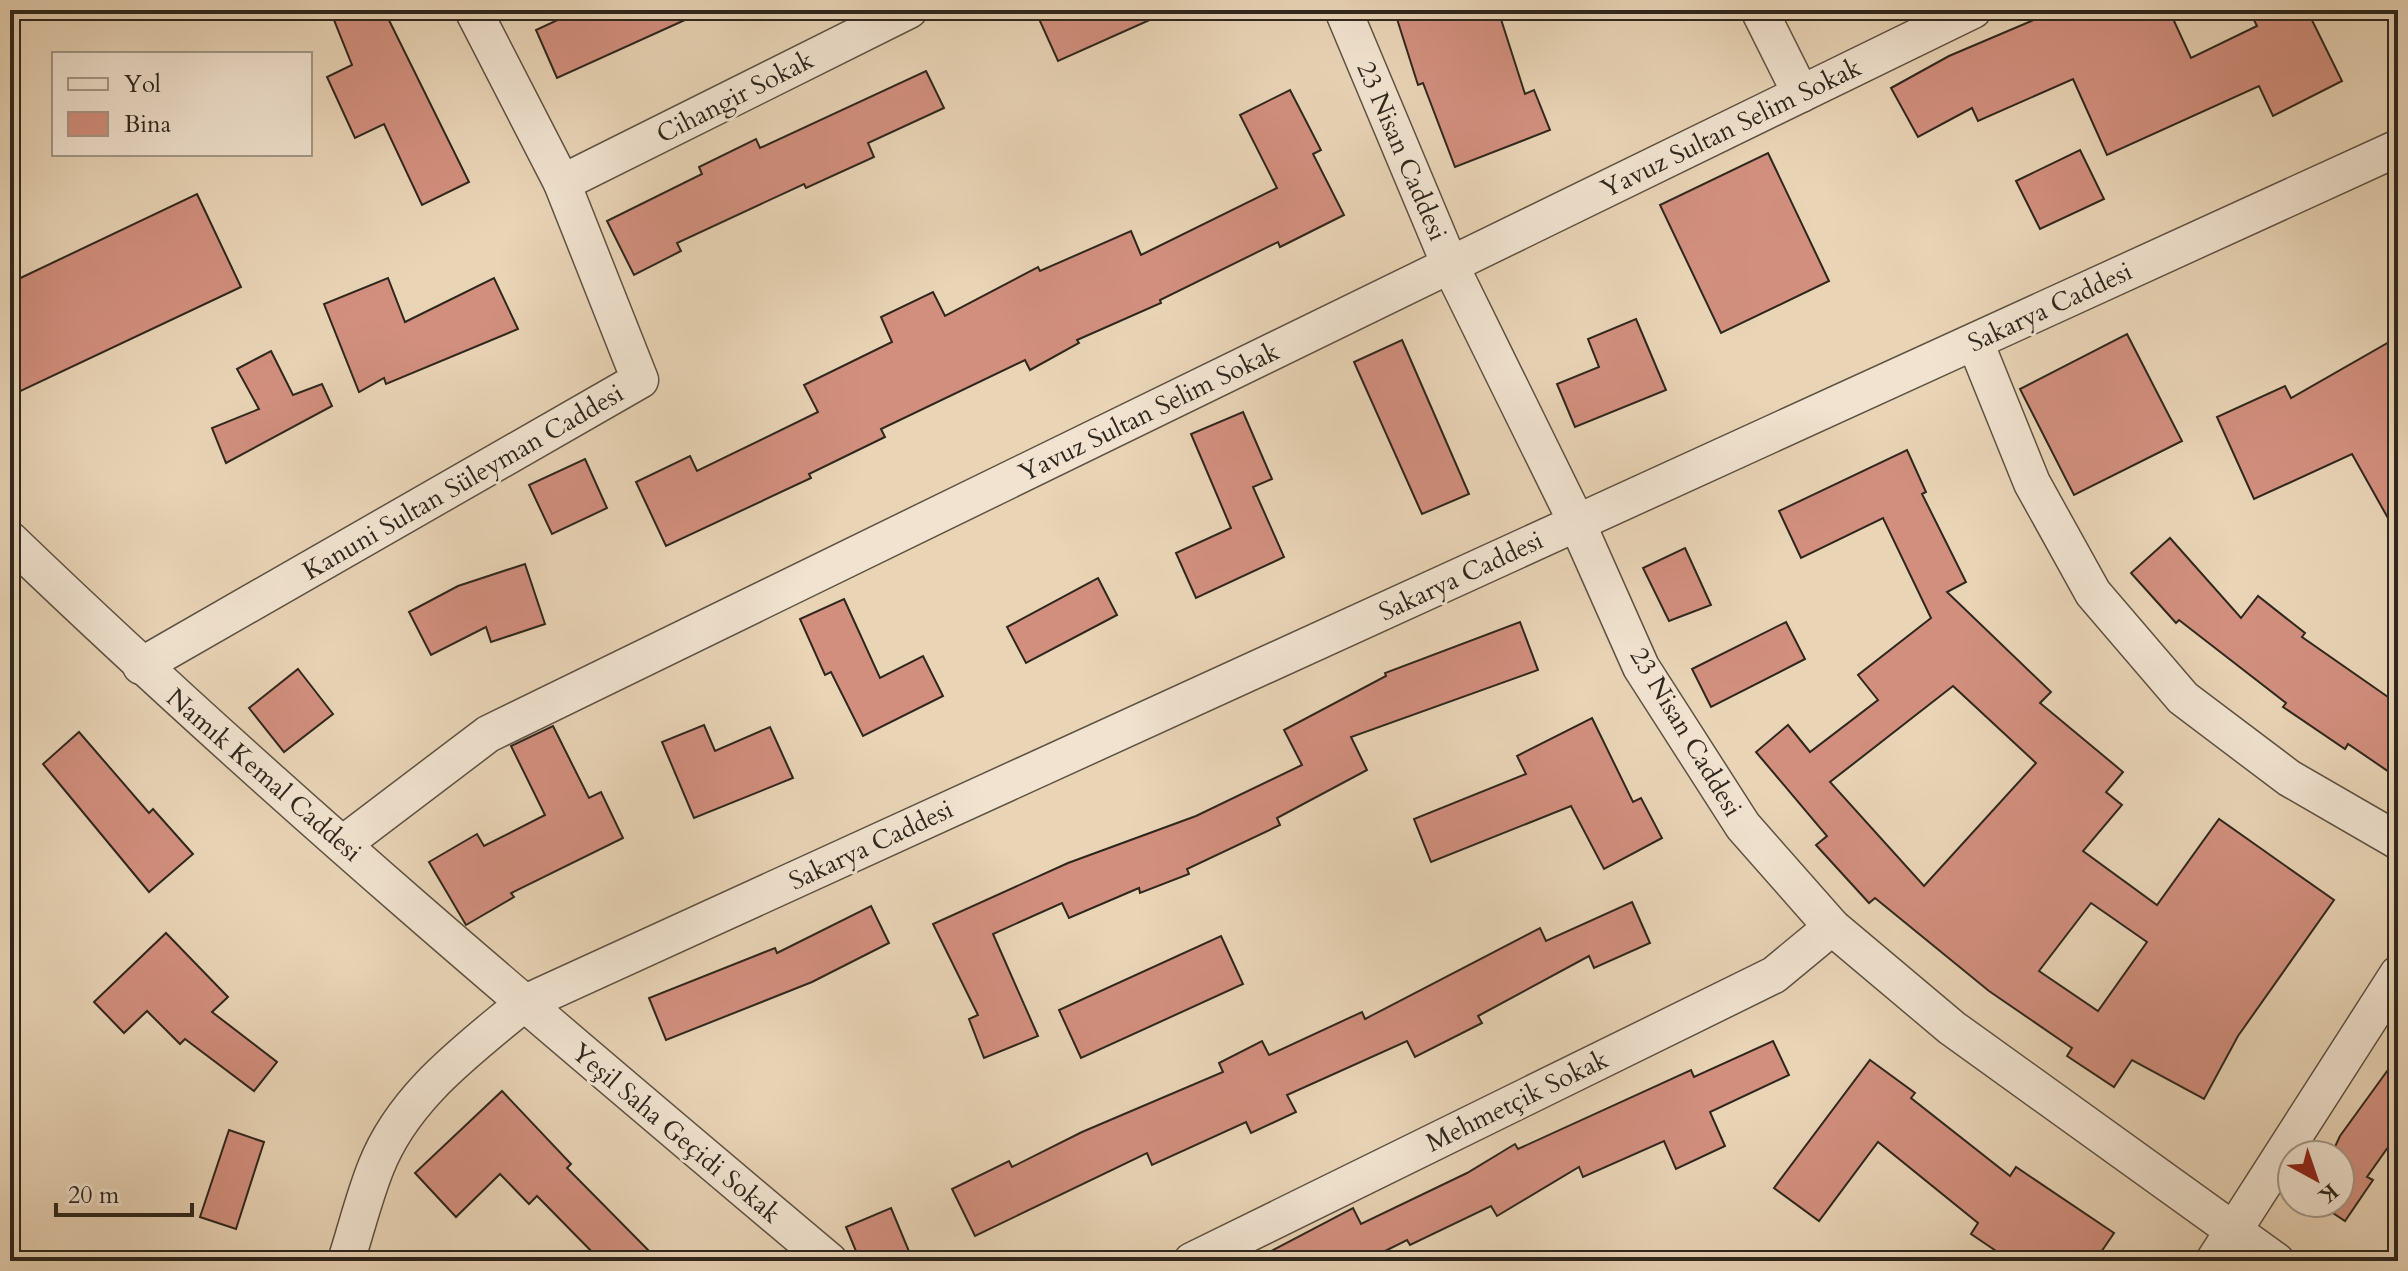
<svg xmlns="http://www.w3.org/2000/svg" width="2408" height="1271" viewBox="0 0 2408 1271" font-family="Cardo,serif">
<rect width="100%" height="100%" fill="#e9d4b6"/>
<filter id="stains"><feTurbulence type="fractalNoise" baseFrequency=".0025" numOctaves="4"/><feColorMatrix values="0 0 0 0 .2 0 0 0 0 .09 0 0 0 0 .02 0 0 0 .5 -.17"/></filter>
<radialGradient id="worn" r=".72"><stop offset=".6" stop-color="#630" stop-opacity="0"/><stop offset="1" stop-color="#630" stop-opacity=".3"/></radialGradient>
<g fill="#d28f7e" stroke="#2f271d" stroke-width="2" fill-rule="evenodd">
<polygon points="330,10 384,10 469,182 422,205 384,124 355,138 327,77 352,65"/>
<polygon points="579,10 707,10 557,78 536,30"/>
<polygon points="1035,10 1172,10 1058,61"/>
<polygon points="1425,10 1498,10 1525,94 1534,90 1550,130 1455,167 1423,83 1418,85 1397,19"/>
<polygon points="2057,10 2169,10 2191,58 2257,26 2249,10 2307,10 2342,81 2273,116 2259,86 2107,155 2073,79 1978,121 1972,108 1918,137 1891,88 1949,56"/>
<polygon points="926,71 944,108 868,143 874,157 806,188 804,184 677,243 681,251 634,275 607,221 702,174 699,167 756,139 760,148"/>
<polygon points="1290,90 1321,150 1313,154 1344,215 1280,247 1278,242 1160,300 1161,303 1077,340 1079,343 1030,370 1025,360 881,429 885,437 809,474 811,478 666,546 636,482 690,456 697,471 818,412 804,385 892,342 881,317 933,292 945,316 1038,267 1040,271 1131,231 1141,255 1277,188 1240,115"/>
<polygon points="2080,150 2104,199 2040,229 2016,181"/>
<polygon points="1768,153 1829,281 1721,333 1660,205"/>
<polygon points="197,194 241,287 10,396 10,283"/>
<polygon points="388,278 405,322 494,278 518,329 386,384 384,378 359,392 324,304"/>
<polygon points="1636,319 1666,390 1575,427 1557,384 1599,367 1588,339"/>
<polygon points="2127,334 2182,441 2074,495 2020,389"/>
<polygon points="2398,337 2398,536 2352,454 2254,499 2217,417 2285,386 2291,398"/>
<polygon points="1402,340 1469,494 1422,514 1354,362"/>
<polygon points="271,351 293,395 322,384 332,406 226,463 212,428 259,409 237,369"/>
<polygon points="1243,412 1272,479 1253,487 1284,557 1196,598 1176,553 1231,528 1191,434"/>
<path d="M1907,450l19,42 -4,2 44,88 -19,10 104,100 -11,11 83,69 -17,20 16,13 -39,46 74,54 62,-86 115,81 -96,136 -34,63 -72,-39 -18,27 -47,-31 5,-8 -83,-57 -114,-93 -6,5 -53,-58 11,-9 -71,-84 32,-27 22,27 68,-52 -20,-25 73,-57 -48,-100 -82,40 -22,-47zM1953,686l83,77 -112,123 -94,-104zM2091,903l56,39 -49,69 -59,-40z"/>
<polygon points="585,459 607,508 552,534 529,485"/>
<polygon points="2170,538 2241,618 2258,596 2305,633 2302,637 2398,704 2398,778 2348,744 2345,749 2283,707 2286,703 2179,620 2176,623 2131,573"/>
<polygon points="1685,548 1711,605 1669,621 1643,568"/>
<polygon points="525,564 545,624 491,642 486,627 431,655 409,612 458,586"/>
<polygon points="1098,578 1117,615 1026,663 1007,627"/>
<polygon points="844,599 880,678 923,656 943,696 863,736 831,672 825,675 800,619"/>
<polygon points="1520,622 1538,670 1351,737 1367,770 1277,818 1280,825 1187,869 1189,874 1140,893 1139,888 1069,918 1062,903 993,934 1038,1036 984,1058 969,1019 978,1015 933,924 1068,863 1196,816 1302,765 1284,730 1386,676 1385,673"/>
<polygon points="1786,622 1805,659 1711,707 1692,669"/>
<polygon points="298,669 333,714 284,752 249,708"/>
<polygon points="1592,718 1633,802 1641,798 1662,838 1604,869 1571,806 1431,862 1414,819 1526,774 1517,756"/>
<polygon points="704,725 715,751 770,727 793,778 694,818 662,742"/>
<polygon points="553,726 589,798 601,792 623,838 511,893 514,897 466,925 429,862 477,834 484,846 545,815 511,746"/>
<polygon points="79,732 149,813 153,809 193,854 149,892 43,764"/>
<polygon points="1632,902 1650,943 1594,968 1589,956 1478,1016 1482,1023 1415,1057 1407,1041 1287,1095 1296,1112 1251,1133 1246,1122 1152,1165 1147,1153 975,1236 952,1189 1009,1161 1012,1167 1082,1132 1223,1072 1219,1063 1262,1041 1269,1055 1362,1012 1365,1019 1540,928 1546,941"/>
<polygon points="871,906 889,943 812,982 666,1040 649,998 775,948 777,953"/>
<polygon points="166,933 228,997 212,1012 277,1062 254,1091 185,1039 180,1044 147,1011 124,1033 94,1002"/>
<polygon points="1221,936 1243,984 1081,1058 1059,1010"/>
<polygon points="1773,1041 1789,1075 1710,1112 1725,1146 1676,1169 1664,1141 1583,1177 1579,1167 1497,1216 1491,1206 1410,1245 1407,1240 1377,1255 1381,1261 1252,1261 1353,1208 1361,1224 1467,1173 1515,1144 1518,1149 1691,1070 1694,1077"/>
<polygon points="2398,1056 2398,1133 2367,1177 2373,1180 2345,1221 2318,1203 2340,1203 2340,1155 2331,1155 2340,1136"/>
<polygon points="1870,1060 1915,1093 1911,1098 2010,1176 2016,1167 2114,1233 2095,1261 2011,1261 1971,1234 1978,1223 1878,1142 1819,1221 1774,1188"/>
<polygon points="502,1091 571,1164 567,1168 659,1261 601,1261 537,1196 529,1204 500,1174 456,1217 415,1173"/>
<polygon points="229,1130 264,1142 236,1229 200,1217"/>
<polygon points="891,1208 913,1261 860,1261 846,1227"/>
</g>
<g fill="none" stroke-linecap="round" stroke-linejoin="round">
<g stroke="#5e5243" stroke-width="39">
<g id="street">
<polyline points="1343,10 1450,265 1577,523 1641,667 1743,826 1832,927 1952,1028 2276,1261"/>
<polyline points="1759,10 1801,94"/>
<polyline points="562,183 909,10"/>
<polyline points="1975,342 2032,483 2093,593 2183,698 2289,778 2398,841"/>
<path d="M10,540c262,252 541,487 819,721"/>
<polyline points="141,666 640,380 562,183 473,10"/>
<polyline points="343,844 488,734 1973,10"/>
<path d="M346,1261c10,-31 18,-64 30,-94 28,-71 91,-116 147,-163l1875,-856"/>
<polyline points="1192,1261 1774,975 1832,927"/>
<polyline points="2214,1261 2398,974"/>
</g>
</g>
<use href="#street" stroke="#f1e3d0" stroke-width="36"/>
</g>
<g text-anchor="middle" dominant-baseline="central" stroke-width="6" stroke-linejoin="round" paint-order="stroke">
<g font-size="26" fill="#2f271d" stroke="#f1e3d0">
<text transform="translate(735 97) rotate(-27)">Cihangir Sokak</text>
<text transform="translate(1731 128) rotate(-26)">Yavuz Sultan Selim Sokak</text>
<text transform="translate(1402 151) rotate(67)">23 Nisan Caddesi</text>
<text transform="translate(2050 307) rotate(-25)">Sakarya Caddesi</text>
<text transform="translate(1149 412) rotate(-26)">Yavuz Sultan Selim Sokak</text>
<text transform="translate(463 482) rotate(-30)">Kanuni Sultan Süleyman Caddesi</text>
<text transform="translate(1461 576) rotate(-25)">Sakarya Caddesi</text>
<text transform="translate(1686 732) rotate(59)">23 Nisan Caddesi</text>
<text transform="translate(264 775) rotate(41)">Namık Kemal Caddesi</text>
<text transform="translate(871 845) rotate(-25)">Sakarya Caddesi</text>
<text transform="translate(1517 1101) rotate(-26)">Mehmetçik Sokak</text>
<text transform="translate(676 1133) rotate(40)">Yeşil Saha Geçidi Sokak</text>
</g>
</g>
<rect width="2408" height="1271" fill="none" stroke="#e9d4b6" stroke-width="40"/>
<rect x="12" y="12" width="2384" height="1247" fill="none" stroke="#2f271d" stroke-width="4"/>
<rect x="20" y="20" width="2368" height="1231" fill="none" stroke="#2f271d" stroke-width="2"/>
<rect x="52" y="52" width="260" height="104" fill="#f1e3d0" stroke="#a39888" stroke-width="2"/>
<rect x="68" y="78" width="40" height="12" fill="#f1e3d0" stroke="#a39888" stroke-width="2"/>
<text x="124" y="92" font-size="24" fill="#2f271d">Yol</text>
<rect x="68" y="112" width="40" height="24" fill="#d28f7e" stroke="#a39888" stroke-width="2"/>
<text x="124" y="132" font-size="24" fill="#2f271d">Bina</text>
<g transform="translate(2316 1179) rotate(140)"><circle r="38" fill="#f1e3d0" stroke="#a39888" stroke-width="2"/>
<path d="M0-6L14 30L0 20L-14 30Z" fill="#8f2418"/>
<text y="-12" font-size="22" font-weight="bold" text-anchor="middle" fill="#2f271d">K</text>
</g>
<path d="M56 1203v12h136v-12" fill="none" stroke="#2f271d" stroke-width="4"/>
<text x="68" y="1203" font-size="24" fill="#2f271d" stroke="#f1e3d0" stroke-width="6" paint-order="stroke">20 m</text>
<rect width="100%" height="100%" filter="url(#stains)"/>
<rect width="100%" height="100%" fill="url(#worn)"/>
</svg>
